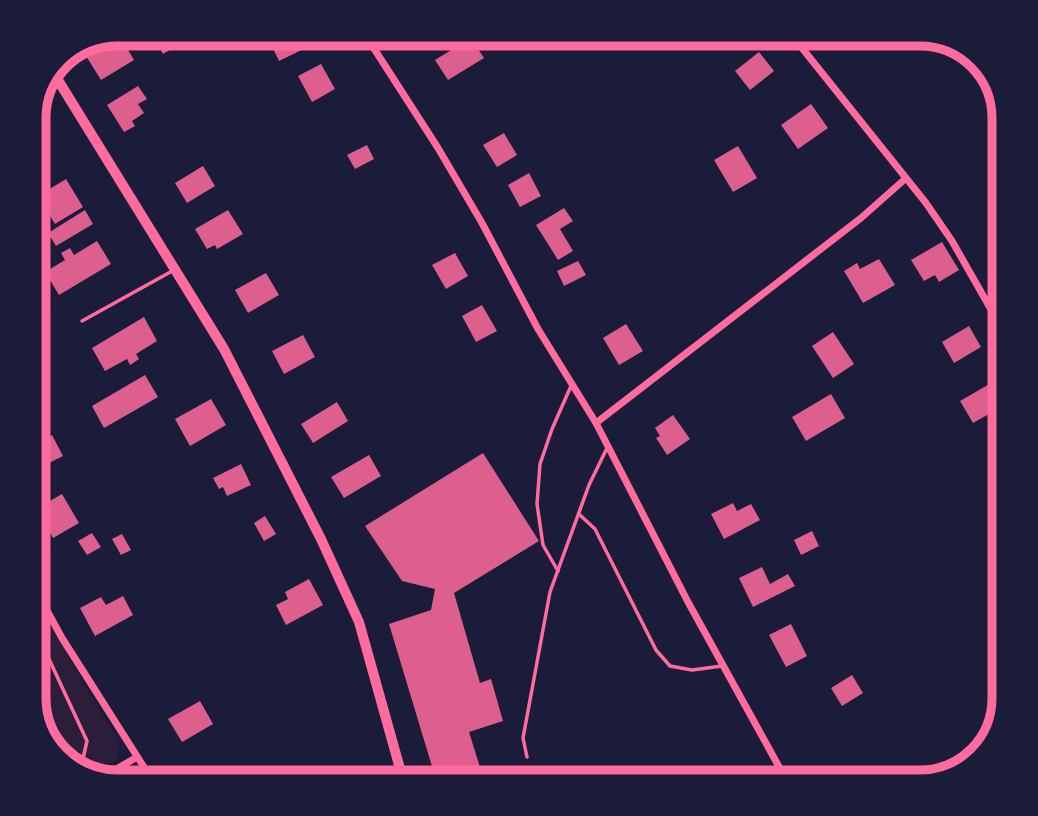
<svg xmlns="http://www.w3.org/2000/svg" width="1038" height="816" viewBox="0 0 1038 816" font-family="Cabin,sans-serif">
<rect width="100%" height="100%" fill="#1b1b3a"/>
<polygon fill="#2a1e3b" points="33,595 87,690 119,741 117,760 93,774 62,762 33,703"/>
<g fill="#dd5f8e">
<polygon points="151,33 178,33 171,37 176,46 163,54"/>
<polygon points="282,33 309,33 314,44 279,61 269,40"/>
<polygon points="900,33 920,33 927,36 908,47"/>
<polygon points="120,36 134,60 101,80 86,56"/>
<polygon points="471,38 484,58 448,80 435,60"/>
<polygon points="759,52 774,71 750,90 735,71"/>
<polygon points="321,64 335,89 312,102 298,76"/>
<polygon points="138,86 147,99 138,104 144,113 132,121 135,126 124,132 107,105"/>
<polygon points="811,104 828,128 798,149 781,125"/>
<polygon points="504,133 517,155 497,167 483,145"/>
<polygon points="367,145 374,159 355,169 347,155"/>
<polygon points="738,146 757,178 733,192 714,160"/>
<polygon points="203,166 215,186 187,203 175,183"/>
<polygon points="529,173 541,196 520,207 508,185"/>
<polygon points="66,179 83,207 55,224 38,196"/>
<polygon points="564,208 573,221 560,229 573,251 558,260 536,225"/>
<polygon points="85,210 93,224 56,246 48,233"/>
<polygon points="228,210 243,234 217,249 215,245 207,249 195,229"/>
<polygon points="97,241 111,264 59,295 45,272 65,260 61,253 70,248 74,255"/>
<polygon points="942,242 959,270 939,282 935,275 924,281 911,260"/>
<polygon points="455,253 468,276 446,289 432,265"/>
<polygon points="879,259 895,285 863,303 844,271 857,263 860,269"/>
<polygon points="578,261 586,275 564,286 557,271"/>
<polygon points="266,273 279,295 248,313 235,290"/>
<polygon points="482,305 497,331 476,342 462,316"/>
<polygon points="144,317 157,341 136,354 139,359 130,365 127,359 105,371 92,348"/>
<polygon points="626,324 643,351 619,365 603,338"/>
<polygon points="969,326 981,347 954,363 942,342"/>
<polygon points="833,332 854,364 833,378 812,346"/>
<polygon points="303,335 315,357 284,374 272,351"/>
<polygon points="145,375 158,397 104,428 92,406"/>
<polygon points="993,382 1005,405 973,423 960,401"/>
<polygon points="831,394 845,418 806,441 792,417"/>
<polygon points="211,399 226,425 190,446 175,419"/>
<polygon points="337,402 348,421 313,443 301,424"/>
<polygon points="673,415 690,439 667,455 656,438 660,436 655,428"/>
<polygon points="52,435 63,456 33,471 33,444"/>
<polygon points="483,453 539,541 454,593 480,683 491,679 503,721 469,732 485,783 437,783 389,624 431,610 435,589 402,581 365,526"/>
<polygon points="369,455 381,476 344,498 331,477"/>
<polygon points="241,464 251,485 227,496 223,487 219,489 213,478"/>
<polygon points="62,494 79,523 53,538 36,509"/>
<polygon points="733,503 737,511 751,504 760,520 724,539 711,514"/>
<polygon points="265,516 276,534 264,541 254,523"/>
<polygon points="812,531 819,546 801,555 794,540"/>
<polygon points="92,533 101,547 87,555 78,541"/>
<polygon points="122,534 131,550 121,555 112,539"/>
<polygon points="762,567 770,584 788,574 795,586 753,607 739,578"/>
<polygon points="309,579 323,605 286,625 276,605 288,599 285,592"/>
<polygon points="123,596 133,615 95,636 80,608 101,597 106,605"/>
<polygon points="791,624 807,656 786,667 769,635"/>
<polygon points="852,675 863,693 842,706 831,688"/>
<polygon points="200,701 213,724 182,742 168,719"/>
</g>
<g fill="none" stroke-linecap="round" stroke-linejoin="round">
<polyline stroke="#ff6b9d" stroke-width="3.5" points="33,639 49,659 87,741 82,763 77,768"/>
<g stroke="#ff6b9d" stroke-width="3.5">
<polyline points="82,321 174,270"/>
<polyline points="580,515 595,529 656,650 670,666 692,670 722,666"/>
<polyline points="558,571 543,545 537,504 540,464 552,429 571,386"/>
<polyline points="527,757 523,738 550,592 589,485 607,448"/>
</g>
<g stroke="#ff6b9d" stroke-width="7">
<polyline points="364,33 438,148 482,223 538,329 596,423 688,602 788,783"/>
<polyline points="790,33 926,203 952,241 1005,334"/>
<polyline points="596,423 861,218 905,179"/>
<polyline points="33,585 62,638 154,783"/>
<polyline points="103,777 137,757"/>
</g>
<polyline stroke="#ff6b9d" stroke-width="10" points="53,72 224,349 321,539 359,622 404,783"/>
</g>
<path d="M0 0H1038V816H0ZM118 46H920A72 72 0 0 1 992 118V698A72 72 0 0 1 920 770H118A72 72 0 0 1 46 698V118A72 72 0 0 1 118 46Z" fill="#1b1b3a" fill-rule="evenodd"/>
<path fill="none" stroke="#ff6b9d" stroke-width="9" d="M118 46H920A72 72 0 0 1 992 118V698A72 72 0 0 1 920 770H118A72 72 0 0 1 46 698V118A72 72 0 0 1 118 46Z"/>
</svg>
